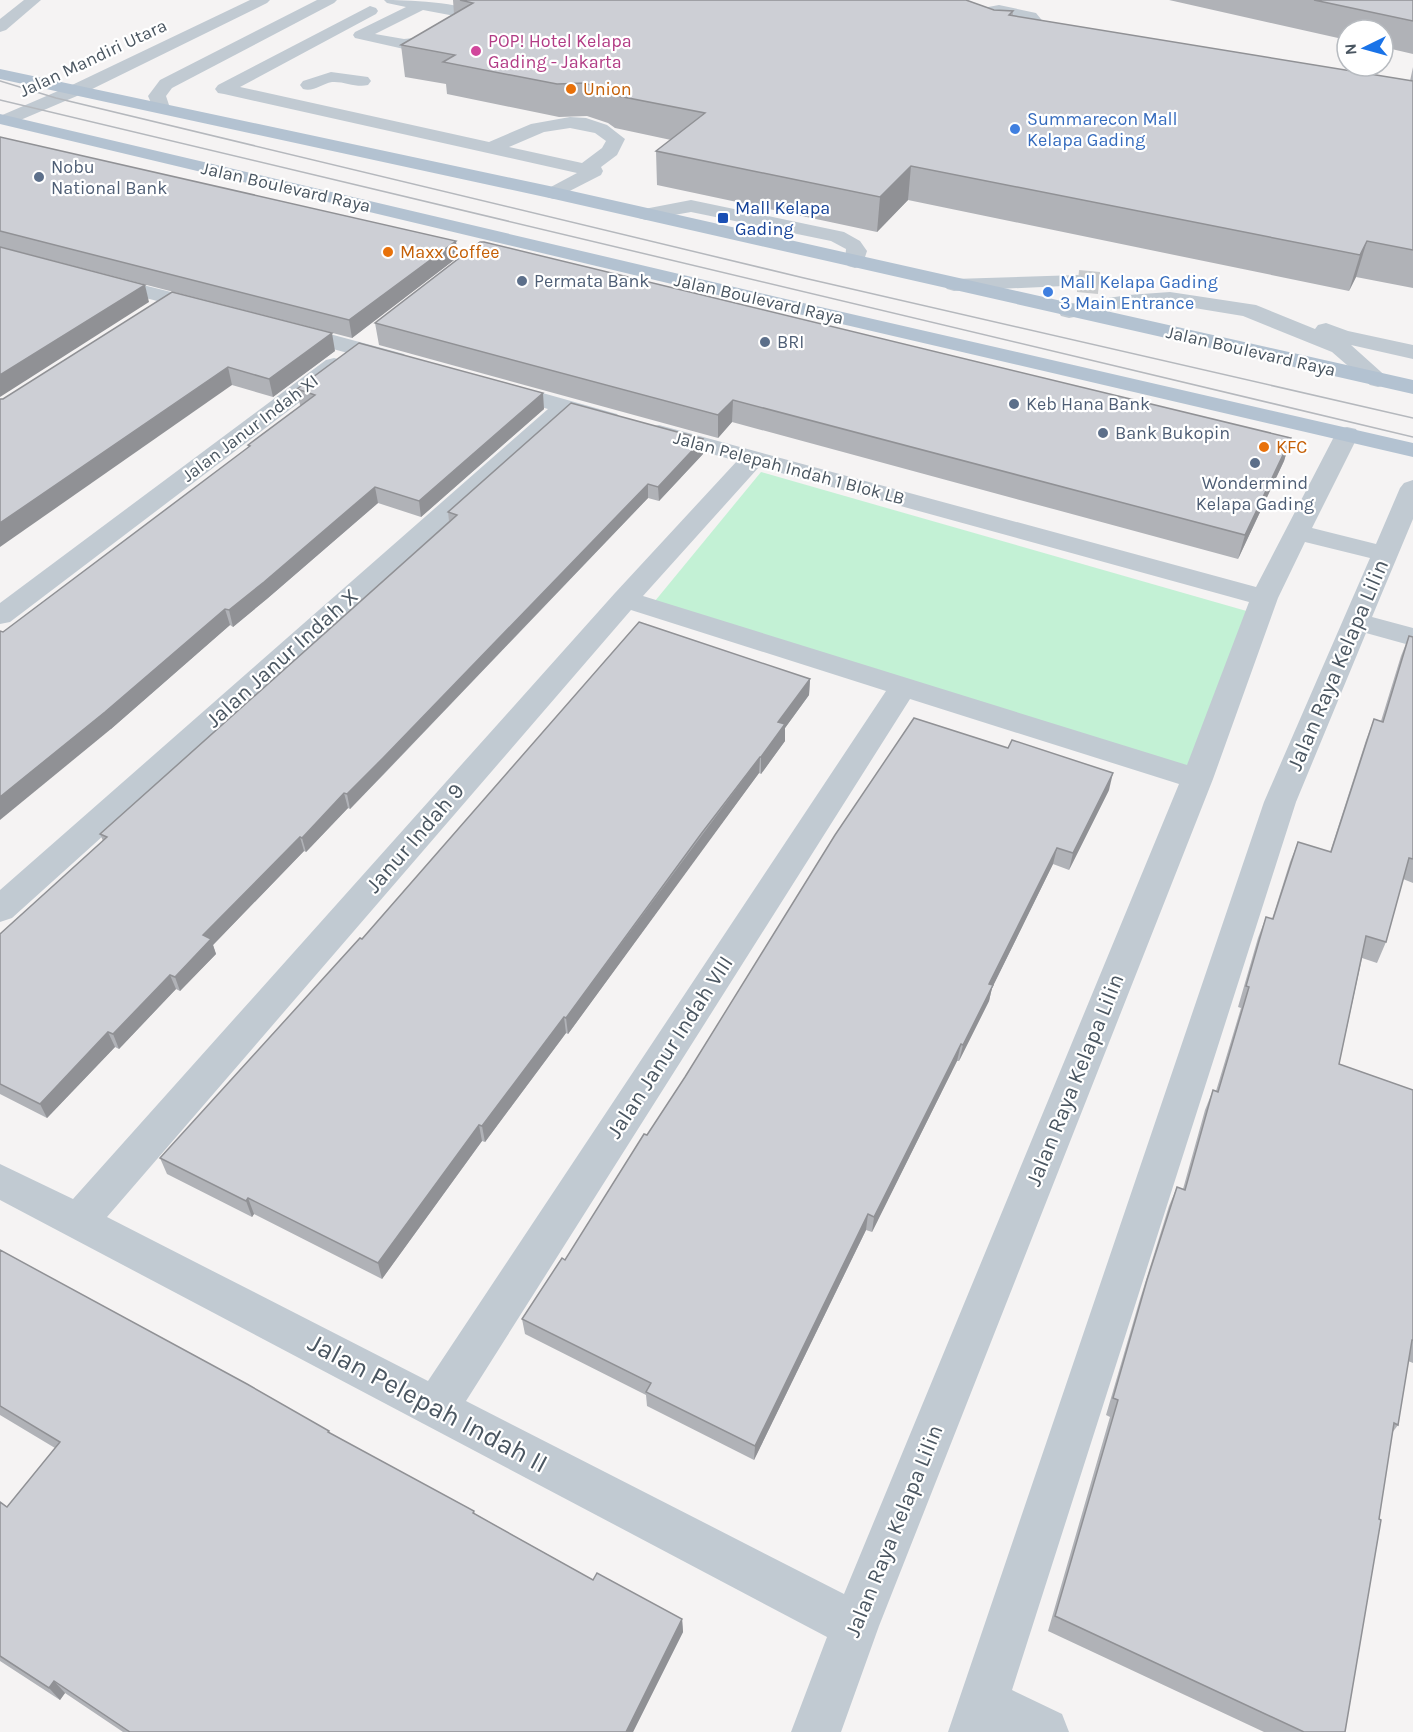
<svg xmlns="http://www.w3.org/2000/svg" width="1413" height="1732" viewBox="0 0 1413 1732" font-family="Karla,sans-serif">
<rect width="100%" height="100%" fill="#f5f3f3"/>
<polygon fill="#c3f1d5" points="761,472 1250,612 1188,774 655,601"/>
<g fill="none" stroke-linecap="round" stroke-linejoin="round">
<polyline stroke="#caccce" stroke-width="22" stroke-dasharray="22 11" stroke-linecap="butt" points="1078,281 1099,283"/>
<g fill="#c1cad2" fill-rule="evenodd">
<polygon points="24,0 41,0 6,30 0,32 0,19"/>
<polygon points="250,0 270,0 267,3 84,93 11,124 0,124 0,116 72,85"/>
<polygon points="317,0 337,0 334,3 172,88 166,96 170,108 167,112 155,112 148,96 160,80"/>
<path d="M384,0c18,0 83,2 94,14l-60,34 -14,1 -49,-11 -2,-3 2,-3 51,-25 -19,-4zM423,10l32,6 -41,22 -10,1 -29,-5z"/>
<path d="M999,5l37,8 9,11c-16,23 -70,21 -87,-1l2,-7 12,-6zM999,15l26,5 3,4c-14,11 -40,7 -54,-3l8,-4z"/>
<path d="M370,6l6,2 2,3 -2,3 -136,73 249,55 42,-18 39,-7 16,1 21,7 18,14 -8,16 -16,12 2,4 -2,4 -47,24 -7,-2 -3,-4 3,-4 30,-16 -353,-79 -6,-1 -3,-4 3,-4zM570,128l25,5 11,8 -4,7 -20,15 -73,-16 35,-15z"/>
<path d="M331,72l37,5 3,4 -3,4c-12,3 -24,-4 -36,-3 -11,2 -18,10 -29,7l-3,-4 3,-4z"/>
<polygon points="691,200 844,232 860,241 867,251 862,266 855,268 848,266 845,262 846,249 831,241 691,212 646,220 639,218 636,214 639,210"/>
<polygon points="103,275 215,303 218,308 215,313 207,314 96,285 92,281 96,277"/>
<polygon points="1078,275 1085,277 1089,281 1085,285 954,291 947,289 943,285 947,281 954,279"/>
<polygon points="1170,292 1256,305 1315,329 1318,325 1326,323 1348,331 1413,345 1413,359 1351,345 1390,380 1386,385 1378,387 1370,385 1332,352 1243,316 1170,304 1128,307 1069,318 1061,316 1058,311 1061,306 1069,304 1128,295"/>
<polygon points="289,323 404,354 407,359 404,364 396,366 281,335 278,330 281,325"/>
<polygon points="334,358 342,360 345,365 342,370 10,622 0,624 0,603 326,360"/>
<polygon points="500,381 617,414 621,419 617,424 609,426 570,415 12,918 0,922 0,890 548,409 492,393 488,388 492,383"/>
<path d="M659,425l597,162 82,-158 9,-2 9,2 3,5 -47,94 64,16 24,-56 4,-5 9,-3v39l-41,98 41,11v18l-47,-13 -70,169 -284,888 50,24 7,18h-121l316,-930 106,-244 -65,-16 -27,56 -65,181 -334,847 -38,106h-50l36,-95 -827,-437v-36l73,35 542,-606 122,-132 -87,-24 -3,-5 3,-5zM759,467l490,135 -62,163 -544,-169zM631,610l255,81 -458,690 -321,-164zM910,699l269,85 -335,810 -378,-193z"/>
</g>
<g fill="#b3c2d1" fill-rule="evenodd">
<polygon points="0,69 554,187 1413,380 1413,394 554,199 0,79"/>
<polygon points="0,114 777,297 1413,443 1413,457 777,309 0,124"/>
</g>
<g stroke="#b5b8bd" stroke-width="1.5">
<polyline points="0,81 56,98 804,278 1413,418"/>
<polyline points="0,100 1413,437"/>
</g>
</g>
<g fill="#b0b2b7">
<polygon points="453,0 966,0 994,10 1013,11 1013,16 1410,81 1413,67 1413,288 1356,277 1349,291 908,200 877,232 657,185 656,151 671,140 615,128 608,123 587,116 559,117 447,94 446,84 405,77 401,45 454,14"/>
<polygon points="1169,0 1413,0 1413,54 1383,47 1383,30 1347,30 1347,40"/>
<polygon points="0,137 458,257 352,338 0,247"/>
<polygon points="375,323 1291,438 1284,461 1238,559 732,422 718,438 379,345"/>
<polygon points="335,351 273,397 232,385 0,399"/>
<polygon points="297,389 544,409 421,517 378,503 268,598 233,627 230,625 111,729 3,632 249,447 248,445 301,406 300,405"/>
<polygon points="703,454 659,501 648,498 386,772 350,809 348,808 306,852 304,851 213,945 216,954 180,991 176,989 119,1049 115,1047 47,1118 0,1094 0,934 103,841 100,834 449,521 448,512"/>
<polygon points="1409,636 1413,637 1413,883 1403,879 1386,942 1377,963 1362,958 1339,1064 1413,1090 1413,1363 1408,1361 1398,1425 1392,1433 1345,1732 1264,1732 1048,1631 1110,1417 1106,1415 1140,1299 1169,1206 1177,1187 1183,1189 1205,1110 1213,1090 1216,1091 1241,1008 1238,1007 1258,938 1266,917 1272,919 1290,862 1298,842 1330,852 1366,740 1374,719 1381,721 1401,656"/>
<polygon points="810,679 809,695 785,728 785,741 761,774 759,773 701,851 568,1034 566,1033 485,1142 482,1141 382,1279 254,1214 252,1217 167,1174 160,1158 362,939"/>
<polygon points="1109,790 1069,870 1053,864 992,988 989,1001 959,1061 957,1061 872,1232 866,1230 754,1460 647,1406 646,1395 525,1334 522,1319 565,1260 647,1135"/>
<polygon points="0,1250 331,1434 474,1511 475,1514 593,1580 682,1619 683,1632 633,1732 123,1732 65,1693 60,1700 0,1661 0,1502 7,1507 55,1448 0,1415"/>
</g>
<g fill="#909195">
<polygon points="911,166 908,200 877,232 880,197"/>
<polygon points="456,241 458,257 352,338 349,320"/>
<polygon points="1367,241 1356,277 1349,291 1360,255"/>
<polygon points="145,285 149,302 0,397 0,375"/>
<polygon points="332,333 335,351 273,397 269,379"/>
<polygon points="228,367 232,385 0,547 0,523"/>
<polygon points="543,393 544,409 421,517 419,501"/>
<polygon points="733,400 732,422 718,438 718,415"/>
<polygon points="1291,438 1284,461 1238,559 1245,535"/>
<polygon points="703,439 703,454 659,501 658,487"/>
<polygon points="648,484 648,498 350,809 347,794"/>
<polygon points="375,487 378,503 268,598 233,627 229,610"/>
<polygon points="225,609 230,625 111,729 0,820 0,797"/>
<polygon points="810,679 809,695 785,728 785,741 761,774 761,757 778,722"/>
<polygon points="760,757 759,773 568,1034 566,1018"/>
<polygon points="1113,773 1109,790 1069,870 1073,853"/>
<polygon points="344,793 348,808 306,852 302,838"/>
<polygon points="300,837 304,851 213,945 216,954 180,991 175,977 203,935"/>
<polygon points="1057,848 1053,864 992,988 989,1001 959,1061 963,1045 989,984"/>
<polygon points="170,975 176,989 119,1049 113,1034"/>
<polygon points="564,1017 566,1033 485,1142 482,1126"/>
<polygon points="108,1032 115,1047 47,1118 40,1104"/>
<polygon points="961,1044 957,1061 872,1232 874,1217"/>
<polygon points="479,1125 482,1141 382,1279 378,1263"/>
<polygon points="248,1198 254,1214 252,1217 246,1201"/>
<polygon points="868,1214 866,1230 754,1460 755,1446"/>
<polygon points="682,1619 683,1632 633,1732 626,1732"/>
<polygon points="54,1681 65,1693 60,1700 49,1688"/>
</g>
<g fill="#cdcfd5" stroke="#909195" stroke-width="1.5">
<polygon points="460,0 966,0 994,10 1013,11 1009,15 1413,81 1413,250 1367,241 1360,255 911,166 880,197 656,151 705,113 613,95 606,90 585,83 557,84 443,62 455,55 401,45 473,3"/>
<polygon points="1314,0 1413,0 1413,21"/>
<polygon points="0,137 456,241 349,320 0,231"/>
<polygon points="480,242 484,242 1291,438 1245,535 733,400 718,415 375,323"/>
<polygon points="0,247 145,285 0,375"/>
<polygon points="172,292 332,333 269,379 228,367 0,523 0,399 3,399"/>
<polygon points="359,343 543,393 419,501 375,487 264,582 229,610 225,609 105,712 0,797 0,631 3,632 250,446 248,445 315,395 297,389"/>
<polygon points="571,403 703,439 658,487 648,484 383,758 347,794 344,793 302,838 300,837 203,935 211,939 175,977 170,975 113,1034 108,1032 40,1104 0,1084 0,934 107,837 100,834 457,515 448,512"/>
<polygon points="639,622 810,679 778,722 785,724 761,757 760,757 701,834 566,1018 564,1017 482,1126 479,1125 378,1263 248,1198 246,1201 160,1158 360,938 362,939"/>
<polygon points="1409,636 1413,637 1413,859 1409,858 1386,942 1366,936 1339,1064 1413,1090 1413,1340 1412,1340 1398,1425 1394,1423 1379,1519 1381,1520 1345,1732 1304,1732 1055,1616 1118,1400 1113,1398 1147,1280 1177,1187 1185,1190 1213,1090 1218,1092 1249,987 1246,986 1266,917 1273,919 1298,842 1331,852 1374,719 1383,722"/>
<polygon points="914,718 1008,748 1012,740 1113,773 1073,853 1057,848 989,984 993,985 963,1045 961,1044 874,1217 868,1214 755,1446 646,1392 651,1383 522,1319 562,1258 565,1260 644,1134 647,1135 685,1077 835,835"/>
<polygon points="0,1250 247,1384 329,1431 328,1432 474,1511 473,1513 593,1580 597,1573 682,1619 626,1732 130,1732 54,1681 49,1688 0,1656 0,1502 7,1507 60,1442 0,1406"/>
</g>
<circle fill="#d1479c" stroke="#fff" stroke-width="2" cx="476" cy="51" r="6"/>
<g fill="#e8710a" stroke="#fff" stroke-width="2">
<circle cx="571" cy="89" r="6"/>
<circle cx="388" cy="252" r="6"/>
<circle cx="1264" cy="447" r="6"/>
</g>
<g fill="#3f7fe0" stroke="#fff" stroke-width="2">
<circle cx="1015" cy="129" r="6"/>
<circle cx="1048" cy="292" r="6"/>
</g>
<g fill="#5c6f8a" stroke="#fff" stroke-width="2">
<circle cx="39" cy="177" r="6"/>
<circle cx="522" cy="281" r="6"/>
<circle cx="765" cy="342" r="6"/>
<circle cx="1014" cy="404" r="6"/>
<circle cx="1103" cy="433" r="6"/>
<circle cx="1255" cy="463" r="6"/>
</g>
<rect fill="#1a4fb4" stroke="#fff" stroke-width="2" x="717" y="212" width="12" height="12" rx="3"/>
<g text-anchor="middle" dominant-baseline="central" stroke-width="4.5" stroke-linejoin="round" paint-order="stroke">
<g font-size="18" fill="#b23c85" stroke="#fff" text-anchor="start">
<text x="488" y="41">POP! Hotel Kelapa<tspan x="488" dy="21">Gading - Jakarta</tspan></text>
</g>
<g font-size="18" fill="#4a5661" stroke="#fff">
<text transform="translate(93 58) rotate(-25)">Jalan Mandiri Utara</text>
<text transform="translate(286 187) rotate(13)">Jalan Boulevard Raya</text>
<text transform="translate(759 299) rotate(13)">Jalan Boulevard Raya</text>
<text transform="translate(1251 351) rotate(13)">Jalan Boulevard Raya</text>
<text transform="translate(250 428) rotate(-37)">Jalan Janur Indah XI</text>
<text transform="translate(789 468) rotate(15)">Jalan Pelepah Indah 1 Blok LB</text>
</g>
<g font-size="18" fill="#c56008" stroke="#fff" text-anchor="start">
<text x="583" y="89">Union</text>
<text x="400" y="252">Maxx Coffee</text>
<text x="1276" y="447">KFC</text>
</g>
<g font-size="18" fill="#366cbe" stroke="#fff" text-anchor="start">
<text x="1027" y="119">Summarecon Mall<tspan x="1027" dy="21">Kelapa Gading</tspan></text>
<text x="1060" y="282">Mall Kelapa Gading<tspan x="1060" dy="21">3 Main Entrance</tspan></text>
</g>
<g font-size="18" fill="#4e5e75" stroke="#fff" text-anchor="start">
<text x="51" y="167">Nobu<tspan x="51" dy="21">National Bank</tspan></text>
<text x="534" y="281">Permata Bank</text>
<text x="777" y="342">BRI</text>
<text x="1026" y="404">Keb Hana Bank</text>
<text x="1115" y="433">Bank Bukopin</text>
<text x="1255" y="483" text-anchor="middle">Wondermind<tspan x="1255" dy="21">Kelapa Gading</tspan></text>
</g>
<g font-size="18" fill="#164399" stroke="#fff" text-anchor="start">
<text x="735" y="208">Mall Kelapa<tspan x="735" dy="21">Gading</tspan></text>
</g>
<g font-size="22" fill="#4a5661" stroke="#fff">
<text transform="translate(282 658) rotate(-42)">Jalan Janur Indah X</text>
<text transform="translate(1338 665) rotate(-67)">Jalan Raya Kelapa Lilin</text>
<text transform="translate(415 838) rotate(-49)">Janur Indah 9</text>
<text transform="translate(670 1047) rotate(-57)">Jalan Janur Indah VIII</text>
<text transform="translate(1075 1080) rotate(-68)">Jalan Raya Kelapa Lilin</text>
<text transform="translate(894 1531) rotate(-68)">Jalan Raya Kelapa Lilin</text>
</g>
<g font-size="27" fill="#4a5661" stroke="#fff">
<text transform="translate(428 1403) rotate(28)">Jalan Pelepah Indah II</text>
</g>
</g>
<g transform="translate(1365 48) rotate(265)"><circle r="28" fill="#ffffff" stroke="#b7bbc0" stroke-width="1.5"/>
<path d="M0-4.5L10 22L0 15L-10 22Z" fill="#1a73e8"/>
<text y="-9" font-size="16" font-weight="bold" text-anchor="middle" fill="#4a5661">N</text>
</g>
</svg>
